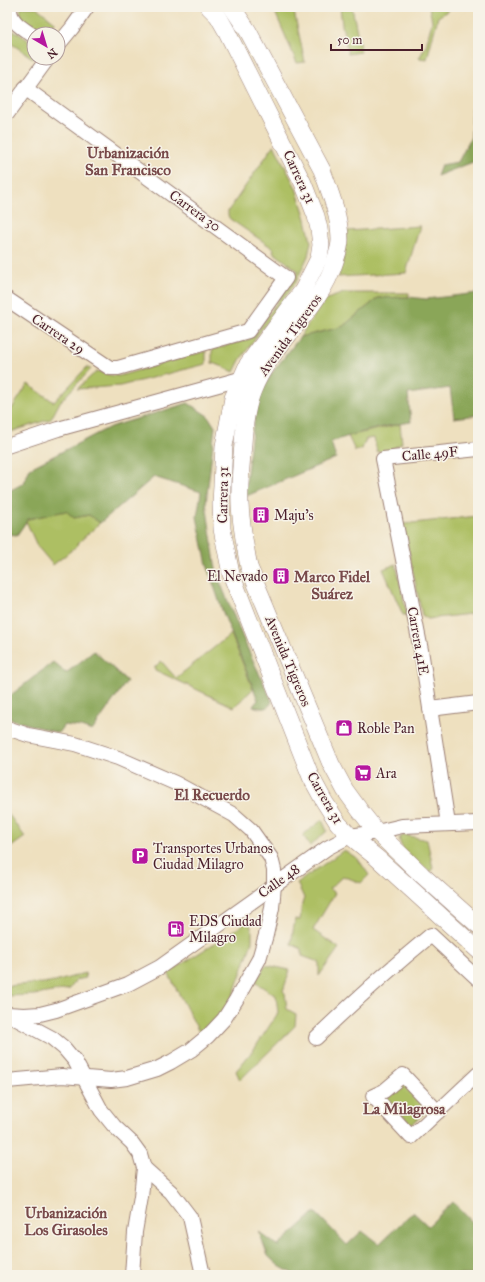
<svg xmlns="http://www.w3.org/2000/svg" width="485" height="1282" viewBox="0 0 485 1282" font-family="'IM FELL Great Primer',serif">
<rect width="100%" height="100%" fill="#f7f3e8"/>
<filter id="ink" filterUnits="userSpaceOnUse"><feTurbulence type="fractalNoise" baseFrequency=".025" numOctaves="2"/><feDisplacementMap in="SourceGraphic" scale="8" xChannelSelector="R" yChannelSelector="G"/><feConvolveMatrix kernelMatrix="1 2 1 2 8 2 1 2 1" color-interpolation-filters="sRGB"/></filter>
<filter id="wash" filterUnits="userSpaceOnUse"><feTurbulence type="fractalNoise" baseFrequency=".012" numOctaves="4" result="noise"/><feDisplacementMap in="SourceGraphic" scale="16" xChannelSelector="R" yChannelSelector="G"/><feGaussianBlur stdDeviation="0.9" result="paint"/><feColorMatrix in="noise" values="0 0 0 0 0 0 0 0 0 0 0 0 0 0 0 0 0 1.4 0 .05"/><feComposite in="paint" operator="in"/></filter>
<g filter="url(#wash)">
<rect width="100%" height="100%" fill="#eee0bf"/>
<g fill="#adbf63" stroke="#7c6f47">
<path d="M21,7h15l19,15 -2,5 -8,7c-13,0 -27,-14 -24,-27z"/>
<polygon points="265,7 293,7 305,62 297,63 275,12"/>
<polygon points="340,7 352,7 361,52 348,54 342,25"/>
<polygon points="429,7 453,7 438,17 427,59 419,58 426,46 432,21"/>
<path d="M9,30c8,1 21,10 24,17 2,3 1,10 1,12l-25,-17 -2,1v-12z"/>
<polygon points="274,145 296,188 306,219 311,242 308,256 296,282 240,360 234,372 224,367 212,363 212,351 214,349 249,339 254,336 298,271 273,252 274,249 230,219 228,216 228,211"/>
<polygon points="420,226 406,273 338,277 343,261 347,231"/>
<polygon points="344,293 409,293 409,297 378,298 342,327 300,337 324,300"/>
<polygon points="206,351 206,364 120,386 77,389 97,371 109,375 119,376"/>
<polygon points="87,367 91,369 60,402 51,419 7,433 7,416 28,384 54,402"/>
<polygon points="400,424 402,443 389,451 377,452 374,438 366,439 362,449 355,451 348,436"/>
<polygon points="66,510 74,518 89,515 100,523 79,542 78,545 53,565 37,546 26,521 28,519"/>
<polygon points="478,516 478,613 428,619 422,615 403,524"/>
<polygon points="396,564 407,615 403,615 383,569"/>
<polygon points="231,634 253,689 234,707 155,670 155,667 161,661 176,678"/>
<polygon points="7,812 25,837 7,850"/>
<polygon points="322,820 327,831 310,846 303,835"/>
<path d="M405,835l22,5 6,28 -3,4c-9,-8 -34,-23 -30,-35z"/>
<polygon points="344,850 358,859 369,875 361,883 343,876 329,889 335,893 313,930 339,948 319,976 319,962 302,956 302,949 291,944 295,919 300,920 302,904 304,898 297,883"/>
<polygon points="249,921 252,931 252,942 232,999 219,1019 199,1032 168,973"/>
<polygon points="266,965 290,970 283,991 285,993 287,1009 296,1014 295,1026 240,1080 236,1071 254,1049 278,1013 276,996 255,982"/>
<polygon points="85,973 86,978 76,980 70,989 34,995 7,996 7,986 55,982"/>
<polygon points="403,1082 428,1110 411,1125 387,1098"/>
</g>
<g fill="#8aa659" stroke="#6a6242">
<polygon points="478,84 478,160 437,176 441,165 458,162 471,137 472,109"/>
<path d="M478,293v122l-24,3 -4,-30 -42,6 3,28c-27,4 -55,11 -80,20l5,16 -92,39 8,-66 8,-36 11,-21 29,-37 42,-10 36,-29 31,-1 17,2z"/>
<path d="M188,403l20,13 7,11 -9,76 9,60 3,14 27,66 27,58c-3,9 -11,8 -19,5l5,-6 -36,-90 -15,-45 -10,-48 4,-25 -47,-15 -54,46 -11,-8 -15,3 -8,-7 -38,8 -11,16 -10,-1v-42l17,-9 6,-15 80,-41z"/>
<polygon points="94,651 127,681 92,731 81,727 64,725 58,733 7,718 7,698 53,662 66,673"/>
<polygon points="453,1202 478,1228 478,1275 295,1275 279,1266 268,1256 259,1232 278,1246 315,1212 347,1245 362,1231 379,1244 413,1212 428,1226"/>
</g>
</g>
<g filter="url(#ink)">
<g fill="none" stroke-linecap="round" stroke-linejoin="round">
<g stroke="#9c8075" stroke-width="16">
<g id="minor">
<path d="M10,10c1,13 14,19 24,26"/>
<polyline points="58,45 72,28 87,7"/>
<polyline points="7,114 48,58"/>
<polyline points="7,299 110,368 118,368 248,331 286,278 25,88"/>
<polyline points="7,446 58,429 240,379"/>
<polyline points="430,709 478,703"/>
<polyline points="7,728 28,735 75,744 118,758 175,783 234,815 251,830 271,858 274,870 274,885 272,908 266,935 259,959 236,1000 224,1019 208,1036 191,1050 171,1062 157,1069 127,1078 111,1080 62,1076 7,1081"/>
<polyline points="448,824 421,650 383,459 478,449"/>
<polyline points="7,1014 24,1015 40,1014 56,1010 128,984 160,967 327,848 350,836 377,832 402,826 478,823"/>
<polyline points="11,1016 52,1038 64,1048 75,1061 101,1110 114,1126 132,1143 140,1154 144,1168 141,1197 135,1232 132,1275"/>
<path d="M316,1038c37,-36 75,-70 115,-103l47,44"/>
<polyline points="438,1112 403,1075 384,1091 373,1096 411,1137 478,1074"/>
<polyline points="144,1168 171,1192 190,1217 203,1275"/>
</g>
</g>
<g stroke="#9c8075" stroke-width="18">
<g id="major">
<polyline points="209,7 218,16 226,30 303,183 316,216 319,229 321,245 319,258 303,290 248,364 233,398 224,446 221,504 222,529 231,574 311,777 324,801 338,823 350,836 377,858 478,950"/>
<path d="M232,7l16,24 74,139c8,22 18,47 18,70 0,7 -3,15 -5,21 -16,51 -63,81 -82,129 -7,17 -9,36 -10,54 -2,20 -4,40 -3,60 1,21 5,42 9,63l82,197 14,26 16,22 16,20 45,43 56,50"/>
</g>
</g>
<use href="#minor" stroke="#fff" stroke-width="14"/>
<use href="#major" stroke="#fff" stroke-width="17"/>
</g>
</g>
<defs>
<g id="building-square" transform="scale(0.9)"><rect x="-9" y="-9" width="18" height="18" rx="4" fill="#b5179e" stroke="#f7f3e8"/><path d="M-4-6H4V6H1V3H-1V6H-4ZM-2.5-4.3h1.7v1.8h-1.7ZM.8-4.3h1.7v1.8H.8ZM-2.5-1h1.7V.8h-1.7ZM.8-1h1.7V.8H.8Z" fill="#fff"/></g>
<g id="shop-square" transform="scale(0.9)"><rect x="-9" y="-9" width="18" height="18" rx="4" fill="#b5179e" stroke="#f7f3e8"/><path d="M-5-2.5h2.3a2.7 3.5 0 0 1 5.4 0H5L5.5 6h-11ZM-1.5-2.5h3a1.5 2.3 0 0 0-3 0Z" fill="#fff"/></g>
<g id="supermarket-square" transform="scale(0.9)"><rect x="-9" y="-9" width="18" height="18" rx="4" fill="#b5179e" stroke="#f7f3e8"/><path d="M-6-5.5h2.5l.6 2H6L4.5 2H-2.5L-4.4-4H-6ZM-1.5 3.2a1.3 1.3 0 1 0 .1 0ZM3 3.2a1.3 1.3 0 1 0 .1 0Z" fill="#fff"/></g>
<g id="parking-square" transform="scale(0.9)"><rect x="-9" y="-9" width="18" height="18" rx="4" fill="#b5179e" stroke="#f7f3e8"/><path d="M-3.5-5.5H1a3.5 3.5 0 0 1 0 7H-1V5.5H-3.5ZM-1-3.4V-.6H.8a1.4 1.4 0 0 0 0-2.8Z" fill="#fff"/></g>
<g id="fuel-square" transform="scale(0.9)"><rect x="-9" y="-9" width="18" height="18" rx="4" fill="#b5179e" stroke="#f7f3e8"/><path d="M-5.5-6h7V0h2V4h1.3V-2.5L3-4.5l.8-.8L6-3V5H2.5V1h-1V6h-7ZM-4.2-4.7v3.2H.2V-4.7Z" fill="#fff"/></g>
</defs>
<g fill-rule="evenodd">
<use href="#building-square" x="261" y="515"/>
<use href="#building-square" x="281" y="576"/>
<use href="#shop-square" x="344" y="728"/>
<use href="#supermarket-square" x="363" y="773"/>
<use href="#parking-square" x="140" y="856"/>
<use href="#fuel-square" x="176" y="929"/>
</g>
<g text-anchor="middle" dominant-baseline="central" stroke-width="3" stroke-linejoin="round" paint-order="stroke">
<g font-size="14" fill="#4a1f2b" stroke="#f7f3e8">
<text transform="translate(299 177) rotate(65)">Carrera 31</text>
<text transform="translate(195 211) rotate(36)">Carrera 30</text>
<text transform="translate(58 334) rotate(34)">Carrera 29</text>
<text transform="translate(290 335) rotate(-54)">Avenida Tigreros</text>
<text transform="translate(430 454) rotate(-5)">Calle 49F</text>
<text transform="translate(223 495) rotate(-89)">Carrera 31</text>
<text transform="translate(418 641) rotate(80)">Carrera 41E</text>
<text transform="translate(288 661) rotate(67)">Avenida Tigreros</text>
<text transform="translate(325 798) rotate(60)">Carrera 31</text>
<text transform="translate(279 881) rotate(-36)">Calle 48</text>
</g>
<g font-size="14" fill="#4a1f2b" stroke="#f7f3e8" text-anchor="start">
<text x="274" y="515">Maju's</text>
<text x="268" y="576" text-anchor="end">El Nevado</text>
<text x="357" y="728">Roble Pan</text>
<text x="376" y="773">Ara</text>
<text x="153" y="848">Transportes Urbanos<tspan x="153" dy="16">Ciudad Milagro</tspan></text>
<text x="189" y="921">EDS Ciudad<tspan x="189" dy="16">Milagro</tspan></text>
</g>
<g font-size="15" font-weight="bold" fill="#78494a" stroke="#f7f3e8">
<text x="128" y="153">Urbanización<tspan x="128" dy="17">San Francisco</tspan></text>
<text x="332" y="577">Marco Fidel<tspan x="332" dy="17">Suárez</tspan></text>
<text x="212" y="795">El Recuerdo</text>
<text x="404" y="1109">La Milagrosa</text>
<text x="66" y="1213">Urbanización<tspan x="66" dy="17">Los Girasoles</tspan></text>
</g>
</g>
<rect width="485" height="1282" fill="none" stroke="#f7f3e8" stroke-width="24"/>
<g transform="translate(46 46) rotate(142)"><circle r="19" fill="#f7f3e8" stroke="#b29e9c"/>
<path d="M0-3L7 15L0 10L-7 15Z" fill="#b5179e"/>
<text y="-6" font-size="11" font-weight="bold" text-anchor="middle" fill="#4a1f2b">N</text>
</g>
<path d="M331 44v6h91v-6" fill="none" stroke="#4a1f2b" stroke-width="2"/>
<text x="337" y="44" font-size="12" fill="#4a1f2b" stroke="#f7f3e8" stroke-width="3" paint-order="stroke">50 m</text>
</svg>
